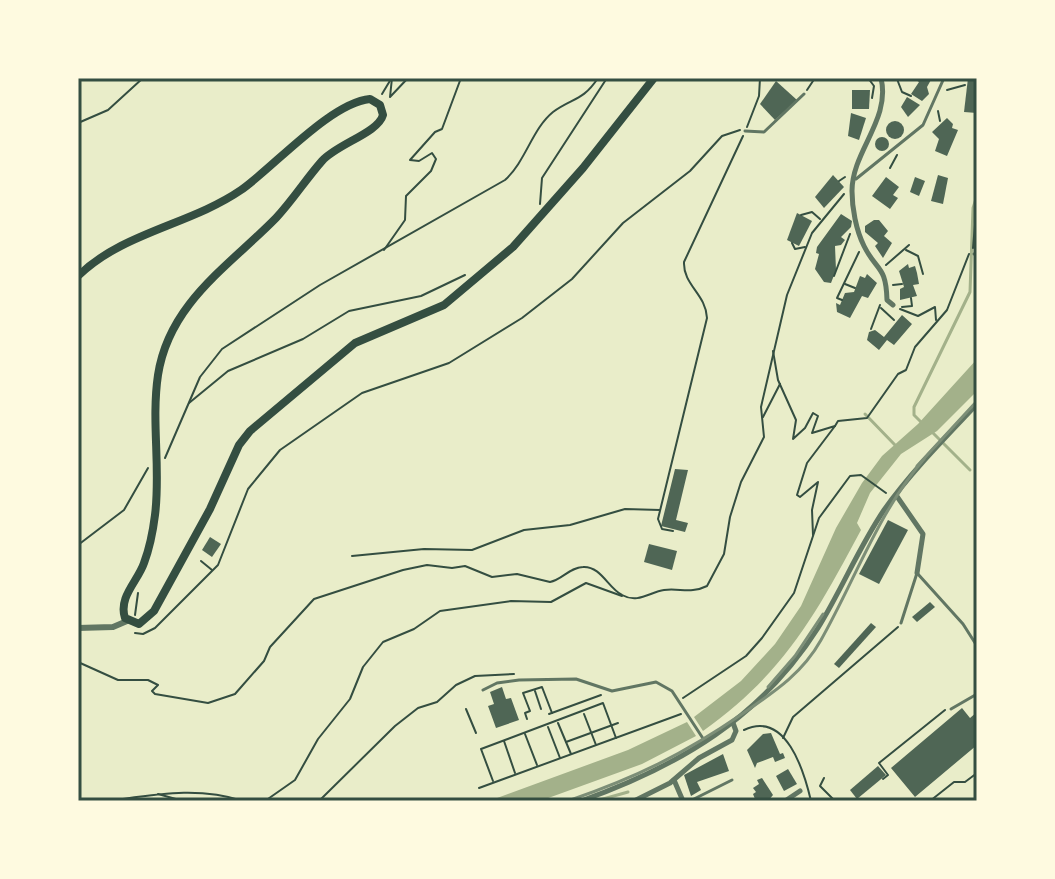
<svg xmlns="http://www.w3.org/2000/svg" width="1055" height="879" viewBox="0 0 1055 879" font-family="Figtree,sans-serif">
<rect width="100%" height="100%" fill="#e9edc9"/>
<g fill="#a3b18a">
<path d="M977,359v32l-40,40 -36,23 -31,39 -13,30 4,7c-46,86 -77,143 -158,201l-9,-14 47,-36 34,-37 26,-38 35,-78 26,-45 20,-27 36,-32z"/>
<polygon points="687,722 696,736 642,764 540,801 489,801 628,750"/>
</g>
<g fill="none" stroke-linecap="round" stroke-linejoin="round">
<g stroke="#a3b18a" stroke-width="3">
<polyline points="865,414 895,445"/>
<polyline points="922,423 914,415 914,407 970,292 973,208 977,196"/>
<polyline points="930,430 970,470"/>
<polyline points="596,801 628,792"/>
</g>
</g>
<g fill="#4f6655">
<polygon points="913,78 932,78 927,87 929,94 922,101 911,94 919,82"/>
<polygon points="968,78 977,78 977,113 964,112"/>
<polygon points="776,81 797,100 775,120 760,104"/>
<polygon points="852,90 870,90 869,109 852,109"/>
<polygon points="907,97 920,105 908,117 901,107"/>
<polygon points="851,113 866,118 859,140 848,136"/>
<polygon points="947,118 953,124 952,128 958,130 947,156 935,151 939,139 932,132"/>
<circle cx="895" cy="130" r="9"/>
<circle cx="882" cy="144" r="7"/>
<polygon points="833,175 844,187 824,208 815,197"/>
<polygon points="938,175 948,178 943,204 931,201"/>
<polygon points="886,177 899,187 893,195 898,198 890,209 872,196"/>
<polygon points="915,177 925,181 919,196 910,192"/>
<polygon points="797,213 812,221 799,246 787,240"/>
<polygon points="841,214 852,221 851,227 841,237 845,240 841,245 835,246 836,270 831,283 824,282 815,269 819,254 816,253 817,247"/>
<polygon points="874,220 879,220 888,231 884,236 892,243 883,258 875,246 878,243 865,232 865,226"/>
<polygon points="908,264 909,268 915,266 917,273 919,284 913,285 917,296 900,300 900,289 904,287 899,271"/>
<polygon points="867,274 877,283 868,298 862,296 850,318 837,312 836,303 840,305 845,293 854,292 860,276 865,278"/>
<polygon points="902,315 912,324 894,345 887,340 879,350 867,340 869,332 875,330 884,337"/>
<polygon points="675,469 688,470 676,520 688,523 685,532 661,526"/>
<polygon points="888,520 908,530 879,584 859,574"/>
<polygon points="210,537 221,544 212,557 202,550"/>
<polygon points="649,544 677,551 672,570 644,562"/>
<polygon points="930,602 935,607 917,622 912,617"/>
<polygon points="871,623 876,627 839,668 834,664"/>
<polygon points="502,687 506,699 511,698 519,720 496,728 488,706 494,704 490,692"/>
<polygon points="962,708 970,718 977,712 977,745 915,797 891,768"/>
<polygon points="771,733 780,754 783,753 785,758 775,762 773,757 757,763 755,768 747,750 763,734"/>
<polygon points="723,754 729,771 697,782 701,790 691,796 684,775"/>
<polygon points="878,766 886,775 857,799 850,790"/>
<polygon points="788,769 797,784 784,791 776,776"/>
<polygon points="762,778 773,795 768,801 755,799 753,794 756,792 753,788 759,784 757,780"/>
</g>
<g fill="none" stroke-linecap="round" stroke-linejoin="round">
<g stroke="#344e41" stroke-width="2">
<polyline points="392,78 390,97 408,78"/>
<polyline points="868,78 874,86 872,98"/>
<polyline points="889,78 897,79 902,92 911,96"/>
<polyline points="807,90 815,78"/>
<polyline points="947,90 965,85"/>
<polyline points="382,94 391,79"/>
<polyline points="938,111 940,121"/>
<polyline points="78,123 108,110 143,78"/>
<polyline points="747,127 759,96 760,78"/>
<polyline points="890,168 897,155"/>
<polyline points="839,181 845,177"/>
<polyline points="540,204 542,178 607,78"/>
<polyline points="801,215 812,212 820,219"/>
<polyline points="792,243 795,249 805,247"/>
<polyline points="973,248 977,201"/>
<polyline points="384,250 405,220 406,196 431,171 436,159 432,153 419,161 410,160 435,132 442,129 461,78"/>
<polyline points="906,250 918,256 923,274"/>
<polyline points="886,265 909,245"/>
<polyline points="834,276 850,234"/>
<polyline points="845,284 855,288"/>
<polyline points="893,285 902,284"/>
<polyline points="842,300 837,298 859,252"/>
<polyline points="902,307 912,306 911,298"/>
<polyline points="881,308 894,320"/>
<polyline points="900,309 918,316 935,307 936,320"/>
<polyline points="871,329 880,305"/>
<polyline points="773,351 778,380 796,420 793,439 805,428 813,413 818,416 812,433 835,426 807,463 797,495 800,497 818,482 812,510 813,535"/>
<polyline points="189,403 228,371 303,339 349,311 421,296 465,275"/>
<polyline points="763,417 780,384"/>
<polyline points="835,426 838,421 867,418 898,374 906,370 915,347 947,310 969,254"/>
<path d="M165,458l35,-81 22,-28 98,-64 185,-105c21,-19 27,-51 48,-68 19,-14 30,-11 45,-34"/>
<path d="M673,531l-11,-2 -4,-10 49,-201c-1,-24 -24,-33 -23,-56l59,-126"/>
<polyline points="78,545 124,510 148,468"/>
<polyline points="352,556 424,549 472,550 524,530 570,525 625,509 660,510"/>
<polyline points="201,561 212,570"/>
<polyline points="135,615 138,593"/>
<polyline points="135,633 143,634 155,628 218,565 248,489 280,450 362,393 449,363 522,318 572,279 623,223 690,171 722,136 740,130"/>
<path d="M78,662l40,18h30l10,5 -6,6 3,3 53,9 27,-9 29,-33 6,-14 44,-48 89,-29 24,-5 25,3 13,-2 27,11 25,-3 33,8c12,-2 20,-15 33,-15 18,-1 25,21 39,28 16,9 28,-3 42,-5 16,-2 27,4 43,-4l17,-32 6,-37 11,-35 23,-45 -3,-30 26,-112 25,-62 32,-39"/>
<polyline points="535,691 541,709"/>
<polyline points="683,698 746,656 762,638 794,593 819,518 850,476 861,475 886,493"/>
<polyline points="466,709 476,733"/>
<polyline points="549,714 601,695"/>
<polyline points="584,714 596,745"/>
<polyline points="527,719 525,713 530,711 523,693 542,687 552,713"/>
<polyline points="558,723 571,754"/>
<polyline points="548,727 560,758"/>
<path d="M744,730c42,-20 60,41 67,71"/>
<polyline points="525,734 537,765"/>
<polyline points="783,738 793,717 898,627"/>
<polyline points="504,741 515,773"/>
<polyline points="566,742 618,723"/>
<polyline points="824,778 820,786 835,801"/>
<polyline points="883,779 888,775 879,763 945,710"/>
<polyline points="493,781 481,749 603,703 616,738"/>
<polyline points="479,788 681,714"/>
<polyline points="158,794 183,801"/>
<path d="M107,801c47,-6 90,-15 136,0"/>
<polyline points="265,801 295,780 318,739 350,699 363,667 383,642 414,629 440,611 511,601 551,602 586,583 622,596"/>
<polyline points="319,801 395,726 418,708 437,702 456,685 475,676 514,674"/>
<polyline points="900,801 901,801"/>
<polyline points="930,801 954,782 965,782 977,773"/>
</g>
<g stroke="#617663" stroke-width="3">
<polyline points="745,131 764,132 804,94"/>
<polyline points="856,179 923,125 944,78"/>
<polyline points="974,254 977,253"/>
<polyline points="917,573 963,624 977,646"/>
<polyline points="901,623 917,573"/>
<polyline points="483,690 497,683 519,680 576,679 612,691 656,682 672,691 704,740"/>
<polyline points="951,709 977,694"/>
<polyline points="690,801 732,780"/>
</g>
<g stroke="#617663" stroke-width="5">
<path d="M881,78c10,42 -29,73 -29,113 0,17 4,39 12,55 13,26 22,19 23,54l6,5"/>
<polyline points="896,495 923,534 917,573"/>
<polyline points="674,780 683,801"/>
<path d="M581,801c98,-35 180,-83 237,-173 24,-39 41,-81 66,-118 27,-38 61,-72 93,-106"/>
<polyline points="634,801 670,783 699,758 732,740 736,731 733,723"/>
<polyline points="785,801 800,791"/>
</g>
<polyline stroke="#617663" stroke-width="6" points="78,628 113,627 127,621"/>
<path stroke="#344e41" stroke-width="8" d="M78,276c45,-44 112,-51 163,-86 33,-23 89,-87 129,-91l10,6 3,10c-5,18 -46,29 -61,46 -16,18 -29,39 -46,57 -47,48 -107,85 -118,157 -7,47 3,94 -3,140 -2,16 -5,32 -11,48 -6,18 -26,34 -19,55l14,6 15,-13 56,-102 29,-64 11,-14 105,-88 89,-38 69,-58 70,-79 71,-90"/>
<g stroke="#7c8e77" stroke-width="3">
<polyline points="917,466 977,401"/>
<polyline points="768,687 795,656 823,614"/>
<path d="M568,801c69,-24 114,-46 174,-87 32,-22 60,-40 79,-74 34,-60 58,-129 103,-181"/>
</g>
</g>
<rect width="1055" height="879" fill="none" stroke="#fefae0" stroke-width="160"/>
<rect x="80" y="80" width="895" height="719" fill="none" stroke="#344e41" stroke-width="3"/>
</svg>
